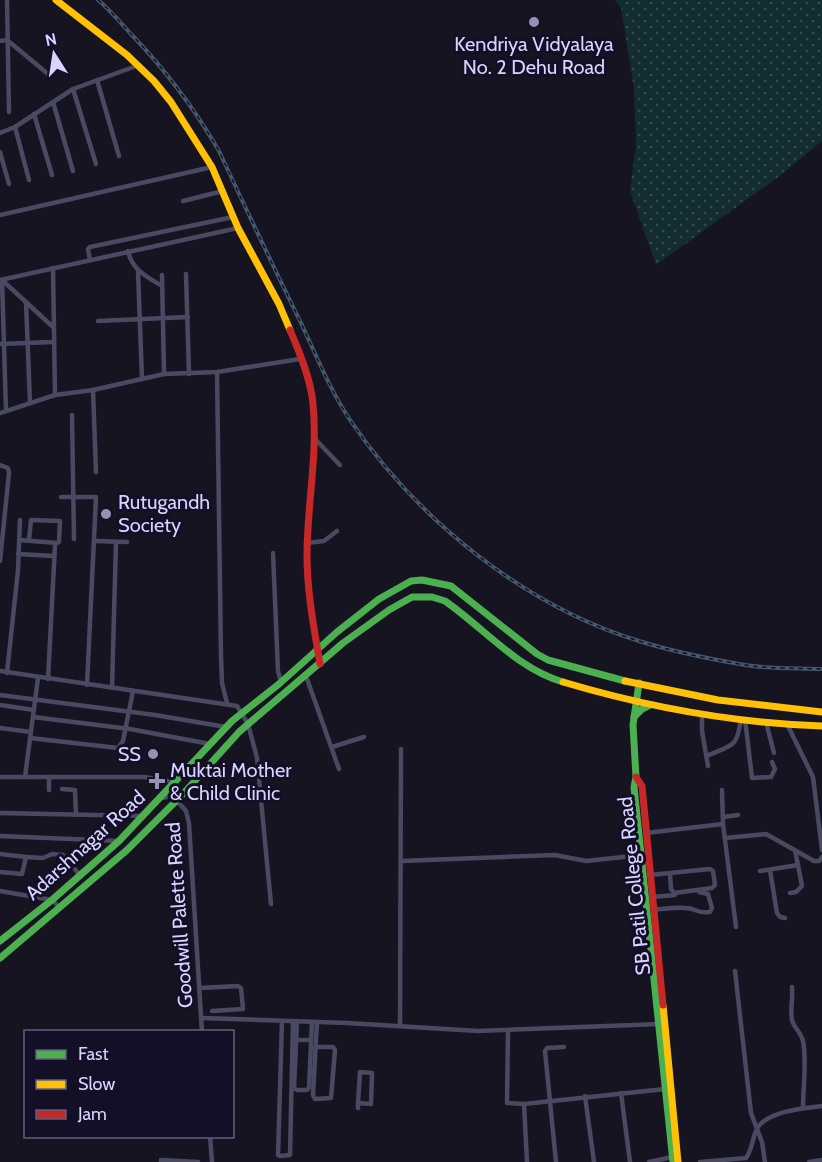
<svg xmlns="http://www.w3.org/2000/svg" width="822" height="1162" viewBox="0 0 822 1162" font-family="Cabin,sans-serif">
<defs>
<pattern id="grass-dots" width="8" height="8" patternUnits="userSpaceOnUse" patternTransform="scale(1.5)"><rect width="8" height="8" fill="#132c2d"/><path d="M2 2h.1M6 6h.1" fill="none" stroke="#354a4c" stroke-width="1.8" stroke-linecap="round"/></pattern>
</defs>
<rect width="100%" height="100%" fill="#161421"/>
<polygon fill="url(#grass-dots)" points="615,0 822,0 822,141 777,178 656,265 630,191 636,145 634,89 621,8"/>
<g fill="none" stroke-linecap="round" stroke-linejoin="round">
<g stroke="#4a4962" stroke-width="4.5">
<polyline points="7,0 9,112"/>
<polyline points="0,41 7,40 48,74"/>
<polyline points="97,80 119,156"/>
<polyline points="73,89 96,164"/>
<polyline points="53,102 73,171"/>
<polyline points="34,114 52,175"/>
<polyline points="15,127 29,180"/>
<polyline points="0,133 15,127 73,89 139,65"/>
<polyline points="0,152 9,184"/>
<polyline points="183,201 223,191"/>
<polyline points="0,215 212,167"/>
<path d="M128,251c4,19 19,26 34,35"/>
<polyline points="90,260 88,249 90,247 233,217"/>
<polyline points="53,268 55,395"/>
<polyline points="138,271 142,379"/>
<polyline points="186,274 189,374"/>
<polyline points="162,275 164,374"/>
<polyline points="0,280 238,228"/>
<polyline points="2,280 6,411"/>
<polyline points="2,280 53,327"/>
<polyline points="26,302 30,403"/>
<polyline points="98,321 188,317"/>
<polyline points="0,344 53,342"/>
<polyline points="217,372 221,656 222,683 227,703"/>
<polyline points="93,390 96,472"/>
<polyline points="0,413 55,395 93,390 164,374 217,372 300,359"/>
<polyline points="72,415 74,539"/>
<polyline points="315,439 340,465"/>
<polyline points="0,465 8,468 9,473 0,561"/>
<polyline points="61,497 96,497 87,685"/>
<polyline points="19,540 57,543 59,542 60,521 31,520 29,540"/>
<polyline points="95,541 127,542"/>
<polyline points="307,543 324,541 337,531"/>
<polyline points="273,553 278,671 281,682"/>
<polyline points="18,554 54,556"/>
<polyline points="0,671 237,706 248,724 257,758 271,904"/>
<polyline points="7,673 18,570 20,520"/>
<polyline points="306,676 339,769"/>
<polyline points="48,679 55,546"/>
<polyline points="112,688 116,542"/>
<polyline points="0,695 155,715 226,727"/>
<polyline points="0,705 34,710"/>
<polyline points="702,714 702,731 708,766"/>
<polyline points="33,717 130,729 210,744"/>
<polyline points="745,719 752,778 771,777 775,769 772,762"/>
<polyline points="766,722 774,753"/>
<polyline points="787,724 813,777 822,850"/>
<polyline points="0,728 31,732"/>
<polyline points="30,738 118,748 123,741 133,691"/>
<polyline points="332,747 364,737"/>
<path d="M709,755c25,-11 28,-8 32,-36"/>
<polyline points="0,777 144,777 177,782"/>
<polyline points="25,777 38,678"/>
<polyline points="49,777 49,790"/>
<polyline points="62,789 75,790 76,815"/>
<polyline points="722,790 723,824"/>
<polyline points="163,798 172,795 186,811 189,823 202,1032"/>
<polyline points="0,813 144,816"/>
<polyline points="723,817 738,815"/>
<polyline points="646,833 723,824 736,927"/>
<polyline points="0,836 119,841"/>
<polyline points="725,838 766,834 814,861 819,861 822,857"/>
<polyline points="0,854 26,857"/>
<polyline points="401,861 555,855 586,861 642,855"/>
<polyline points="770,870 777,913 780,917 785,918"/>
<polyline points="760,871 798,865"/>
<polyline points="0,872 22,874 26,857 43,858 52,854 63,855 80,875"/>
<polyline points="650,875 710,869 713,871 715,885 712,888 674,893 671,889 670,874"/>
<polyline points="0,891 52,900 60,908"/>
<polyline points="790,893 796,892 802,886 795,850"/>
<polyline points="652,897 675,895"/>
<path d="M653,910c11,-1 22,-3 32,-2 11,0 12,6 25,4l2,-4 -4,-14 -9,-2"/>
<polyline points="735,971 751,1113 762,1142 765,1162"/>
<path d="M792,987c1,11 -2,25 0,33 2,8 9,12 11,21 4,19 0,47 0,67"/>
<polyline points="200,988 238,986 241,988 243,1009 212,1011"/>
<polyline points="202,1018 347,1023 478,1031 660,1024"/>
<polyline points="282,1021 278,1155 280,1156 290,1155 293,1021"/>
<polyline points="297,1021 294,1088 297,1090 307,1090 309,1088 312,1022"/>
<polyline points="400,1026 401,749"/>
<polyline points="508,1030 507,1103 524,1104 665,1089"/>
<polyline points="300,1040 311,1040"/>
<polyline points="315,1047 333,1047 335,1050 331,1098 315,1099 313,1095 317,1022"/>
<polyline points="621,1093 630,1162"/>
<polyline points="585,1096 594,1162"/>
<polyline points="524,1104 527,1162"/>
<polyline points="358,1108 358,1103 360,1072 372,1073 371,1104 358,1103"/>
<polyline points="210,1136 212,1162"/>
<polyline points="161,1162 161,1160 198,1162"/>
<polyline points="556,1162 545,1051 547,1048 564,1047"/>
<polyline points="649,1162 672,1157"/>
<path d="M700,1162l46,-4c7,-9 6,-22 12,-31 11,-16 47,-19 64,-21"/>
<polyline points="809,1162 822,1160"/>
</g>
<g stroke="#4caf50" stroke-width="7">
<polyline points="639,683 633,725 636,777 634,787 673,1162"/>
<polyline points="634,717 642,709 650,705"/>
<polyline points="0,941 52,900 119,841 232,721 279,684 337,632 379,599 411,581 422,580 451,586 537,654 548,660 625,681"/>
<path d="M0,958l127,-108 56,-56 56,-62 104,-89 46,-33 23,-13h20l13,4c39,27 71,67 118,81"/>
</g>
<g stroke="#ffc107" stroke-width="7">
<polyline points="56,0 127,55 154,81 171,102 212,167 238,228 279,304 290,330"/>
<polyline points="625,681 718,700 822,712"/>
<path d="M563,682c84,25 171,41 259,44"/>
<polyline points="663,1005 678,1162"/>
</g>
<g stroke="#c62828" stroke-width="7">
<path d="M290,330c10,23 21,50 23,74 5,51 -6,101 -6,151 0,37 7,73 13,109"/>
<polyline points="636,777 642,786 663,1005"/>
</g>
<g stroke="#43596b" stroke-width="4">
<path id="rail" d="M98,0c12,10 22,22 32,33 35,36 64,75 89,118 27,58 54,115 82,172 15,32 29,67 49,97 67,99 174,186 289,221 35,11 71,18 106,24 25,4 52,3 77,4"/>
</g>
<use href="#rail" stroke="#130f26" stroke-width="1.5" stroke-dasharray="4.5" stroke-linecap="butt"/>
</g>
<g fill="#9591b1" stroke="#130f26" stroke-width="2">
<circle cx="534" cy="22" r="6"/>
<circle cx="106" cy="514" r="6"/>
<circle cx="153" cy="754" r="6"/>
<path d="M154 772h6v6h6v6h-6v6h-6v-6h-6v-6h6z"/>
</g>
<g text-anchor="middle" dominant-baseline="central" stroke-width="6" stroke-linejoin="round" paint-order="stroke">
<g font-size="20" fill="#d9d4ff" stroke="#130f26" text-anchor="start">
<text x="534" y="44" text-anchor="middle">Kendriya Vidyalaya<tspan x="534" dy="23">No. 2 Dehu Road</tspan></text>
<text x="118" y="502">Rutugandh<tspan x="118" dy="23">Society</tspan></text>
<text x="141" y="754" text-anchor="end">SS</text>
<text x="170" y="770">Muktai Mother<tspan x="170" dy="23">&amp; Child Clinic</tspan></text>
</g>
<g font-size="20" fill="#d9d4ff" stroke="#130f26">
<text transform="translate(85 845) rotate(-42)">Adarshnagar Road</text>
<text transform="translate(634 886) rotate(-96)">SB Patil College Road</text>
<text transform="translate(179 915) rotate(-94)">Goodwill Palette Road</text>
</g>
</g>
<rect x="24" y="1030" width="210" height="108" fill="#130f26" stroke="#625e7d" stroke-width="1.5"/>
<rect x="36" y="1050" width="30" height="9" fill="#4caf50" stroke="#625e7d" stroke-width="1.5"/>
<text x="78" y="1060" font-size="18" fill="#d9d4ff">Fast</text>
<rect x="36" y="1080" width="30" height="9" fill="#ffc107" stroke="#625e7d" stroke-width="1.5"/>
<text x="78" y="1090" font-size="18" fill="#d9d4ff">Slow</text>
<rect x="36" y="1110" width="30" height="9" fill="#c62828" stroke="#625e7d" stroke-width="1.5"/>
<text x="78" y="1120" font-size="18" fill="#d9d4ff">Jam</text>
<g transform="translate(54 54) rotate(348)" stroke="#130f26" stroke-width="4.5" paint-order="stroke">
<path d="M0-4.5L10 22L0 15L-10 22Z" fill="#d9d4ff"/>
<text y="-9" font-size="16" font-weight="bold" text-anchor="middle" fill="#d9d4ff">N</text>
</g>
</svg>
